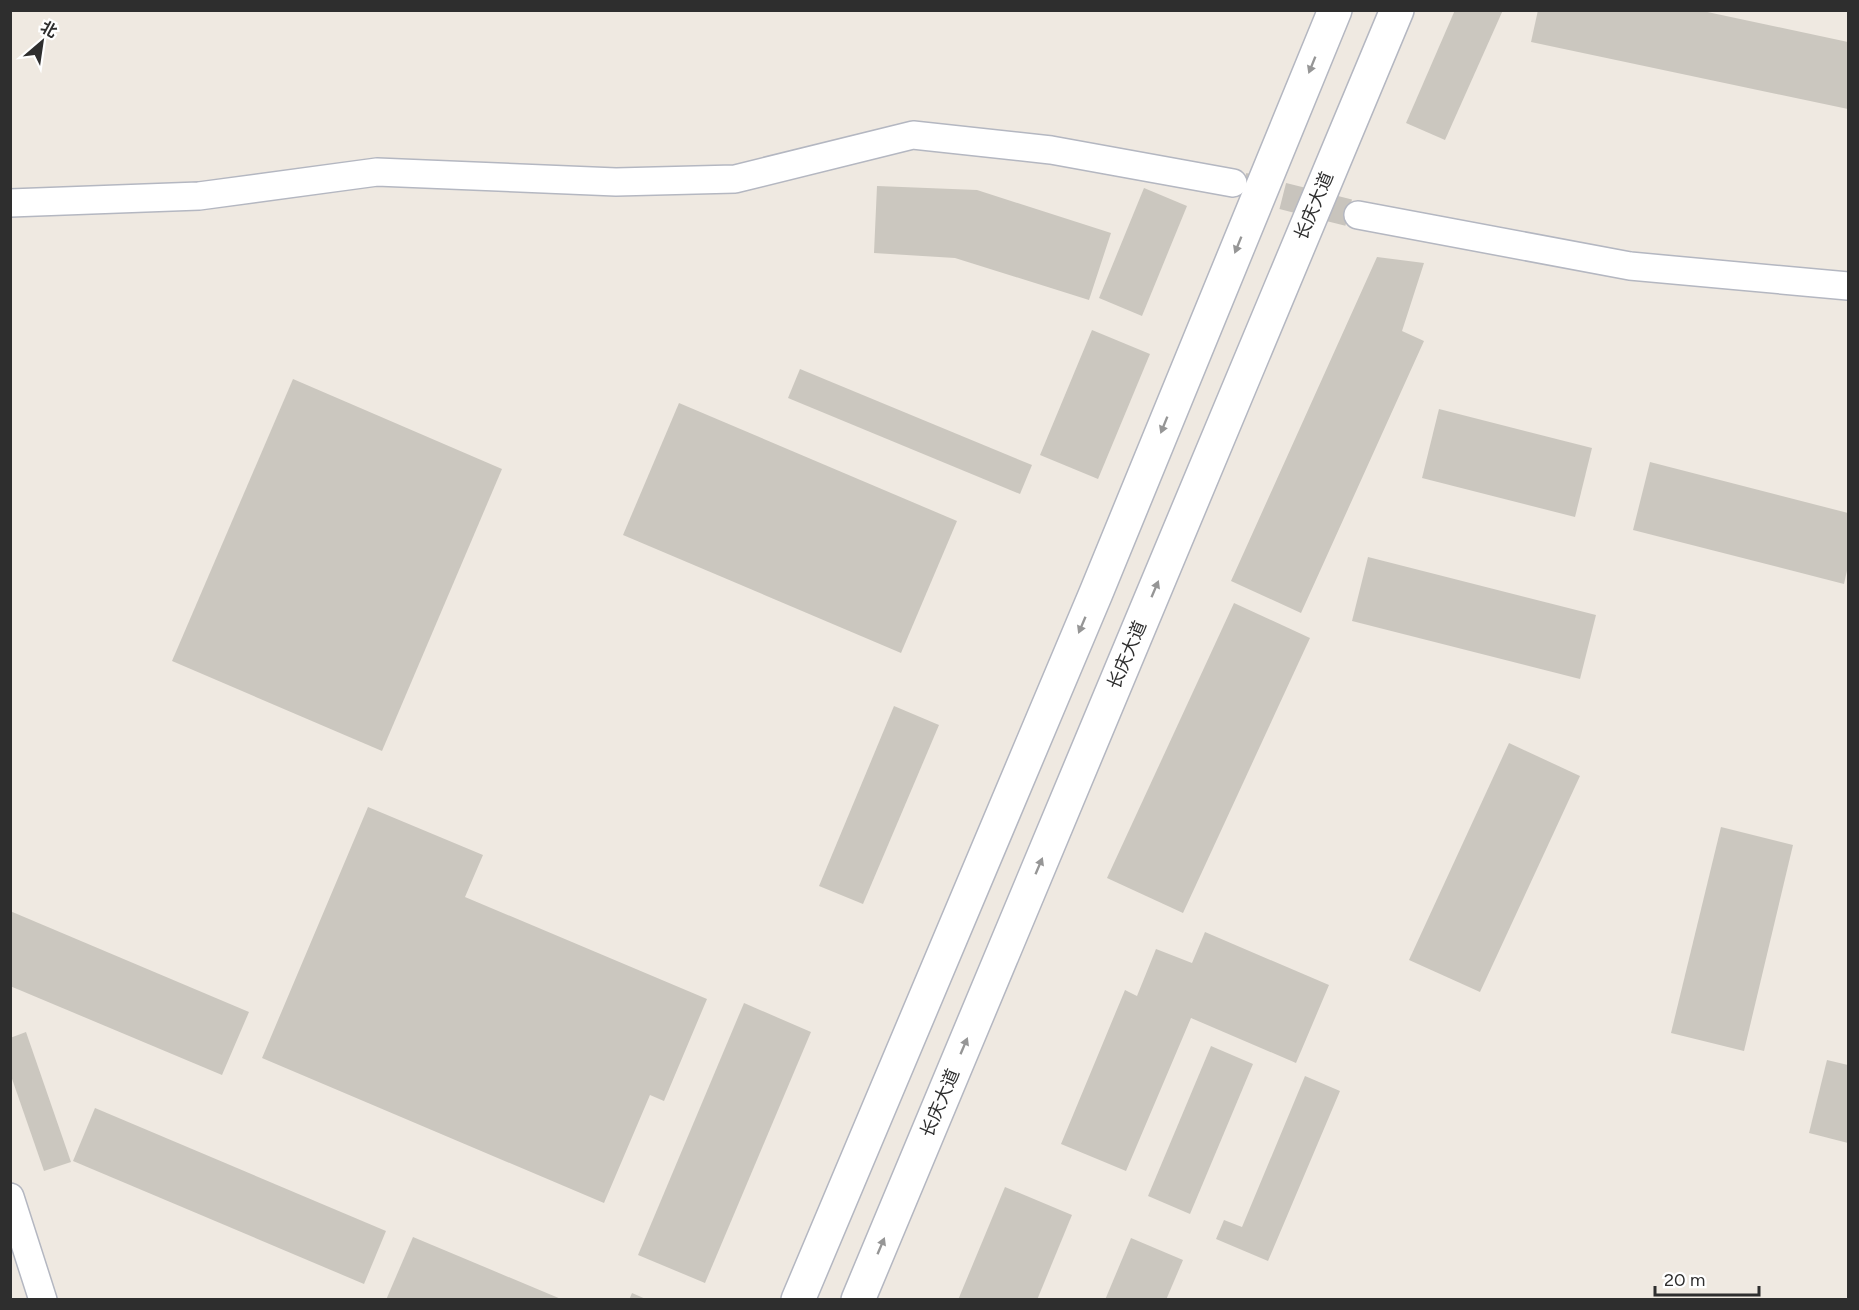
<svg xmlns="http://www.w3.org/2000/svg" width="1859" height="1310" viewBox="0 0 1859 1310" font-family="Figtree,'Noto Sans SC',sans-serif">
<rect width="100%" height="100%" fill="#efe9e1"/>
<g fill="#cbc7bf">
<polygon points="1455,10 1503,10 1445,140 1406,123"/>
<polygon points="1538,10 1698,10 1848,42 1848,109 1531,42"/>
<polygon points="877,186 977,190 1111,233 1089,300 955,258 874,253"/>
<polygon points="1144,188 1187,206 1142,316 1099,298"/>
<polygon points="1377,257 1424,263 1402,331 1424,341 1301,613 1231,581"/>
<polygon points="1092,330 1150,354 1098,479 1040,455"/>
<polygon points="800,369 1032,465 1020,494 788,398"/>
<polygon points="293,379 502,469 382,751 172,661"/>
<polygon points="679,403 957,521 901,653 623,535"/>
<polygon points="1439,409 1592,448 1575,517 1422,478"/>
<polygon points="1650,462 1848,513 1848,566 1844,584 1633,530"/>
<polygon points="1368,557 1596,615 1580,679 1352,621"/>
<polygon points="1234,603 1310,638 1183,913 1107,878"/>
<polygon points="894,706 939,725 863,904 819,886"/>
<polygon points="1509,743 1580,776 1480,992 1409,960"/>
<polygon points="368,807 483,855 465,897 707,999 664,1101 650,1095 604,1203 262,1058"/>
<polygon points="1721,827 1793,845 1744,1051 1671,1033"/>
<polygon points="10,911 249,1012 222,1075 10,986"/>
<polygon points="1205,932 1329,985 1296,1063 1191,1018 1126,1171 1061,1144 1125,990 1137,996 1156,949 1192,963"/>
<polygon points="744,1003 811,1032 705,1283 638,1255"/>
<polygon points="26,1032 71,1162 44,1171 10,1073 10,1038"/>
<polygon points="1211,1046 1253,1064 1190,1214 1148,1196"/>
<polygon points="1827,1060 1848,1065 1848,1143 1809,1133"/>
<polygon points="1305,1076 1340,1091 1268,1261 1216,1239 1224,1220 1242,1227"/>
<polygon points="95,1108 386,1231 364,1284 73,1161"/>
<polygon points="1005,1187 1072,1215 1037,1300 958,1300"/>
<polygon points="413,1237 561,1299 561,1300 386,1300"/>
<polygon points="1131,1238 1183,1260 1166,1300 1105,1300"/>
<polygon points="632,1293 648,1300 629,1300"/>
</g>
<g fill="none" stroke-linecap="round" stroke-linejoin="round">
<polyline stroke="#c8c4bd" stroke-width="27" stroke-dasharray="27 14" stroke-linecap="butt" points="1243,186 1358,215"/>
<g stroke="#b4b7c1" stroke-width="30">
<g id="street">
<polyline points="10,203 199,196 377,172 616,182 735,179 913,135 1051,150 1233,183"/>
<polyline points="1358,215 1630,266 1848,286"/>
<polyline points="10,1197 43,1300"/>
</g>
</g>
<g stroke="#b4b7c1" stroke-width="36">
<g id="secondary">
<polyline points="798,1300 1096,593 1335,10"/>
<polyline points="858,1300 1397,10"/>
</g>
</g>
<use href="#street" stroke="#fff" stroke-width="27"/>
<use href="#secondary" stroke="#fff" stroke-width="33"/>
</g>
<defs><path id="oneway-solid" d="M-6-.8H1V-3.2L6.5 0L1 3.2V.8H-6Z" transform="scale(1.5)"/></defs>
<g fill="#969696">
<use href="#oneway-solid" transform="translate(1312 65) rotate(112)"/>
<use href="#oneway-solid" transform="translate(1238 245) rotate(112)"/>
<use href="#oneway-solid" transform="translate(1164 425) rotate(112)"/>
<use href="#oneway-solid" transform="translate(1155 589) rotate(-67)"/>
<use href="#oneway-solid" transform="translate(1082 625) rotate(113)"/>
<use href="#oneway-solid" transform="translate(1039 866) rotate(-67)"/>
<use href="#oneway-solid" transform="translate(964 1046) rotate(-67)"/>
<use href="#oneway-solid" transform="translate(881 1246) rotate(-67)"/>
</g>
<g text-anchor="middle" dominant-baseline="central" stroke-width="4.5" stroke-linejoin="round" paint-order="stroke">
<g font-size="18" fill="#2e2e2e" stroke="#fff">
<text transform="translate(1314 206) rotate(-67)">长庆大道</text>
<text transform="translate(1127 655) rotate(-67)">长庆大道</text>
<text transform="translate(940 1103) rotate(-67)">长庆大道</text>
</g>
</g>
<rect width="1859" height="1310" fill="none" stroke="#2e2e2e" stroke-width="24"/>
<g transform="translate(42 42) rotate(29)" stroke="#ffffff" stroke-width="4.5" paint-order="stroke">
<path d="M0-4.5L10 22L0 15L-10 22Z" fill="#2e2e2e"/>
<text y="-9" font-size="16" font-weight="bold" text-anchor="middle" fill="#2e2e2e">北</text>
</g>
<path d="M1655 1286v9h104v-9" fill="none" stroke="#2e2e2e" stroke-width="3"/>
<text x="1664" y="1286" font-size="18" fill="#2e2e2e" stroke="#ffffff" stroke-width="4.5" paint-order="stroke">20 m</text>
</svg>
